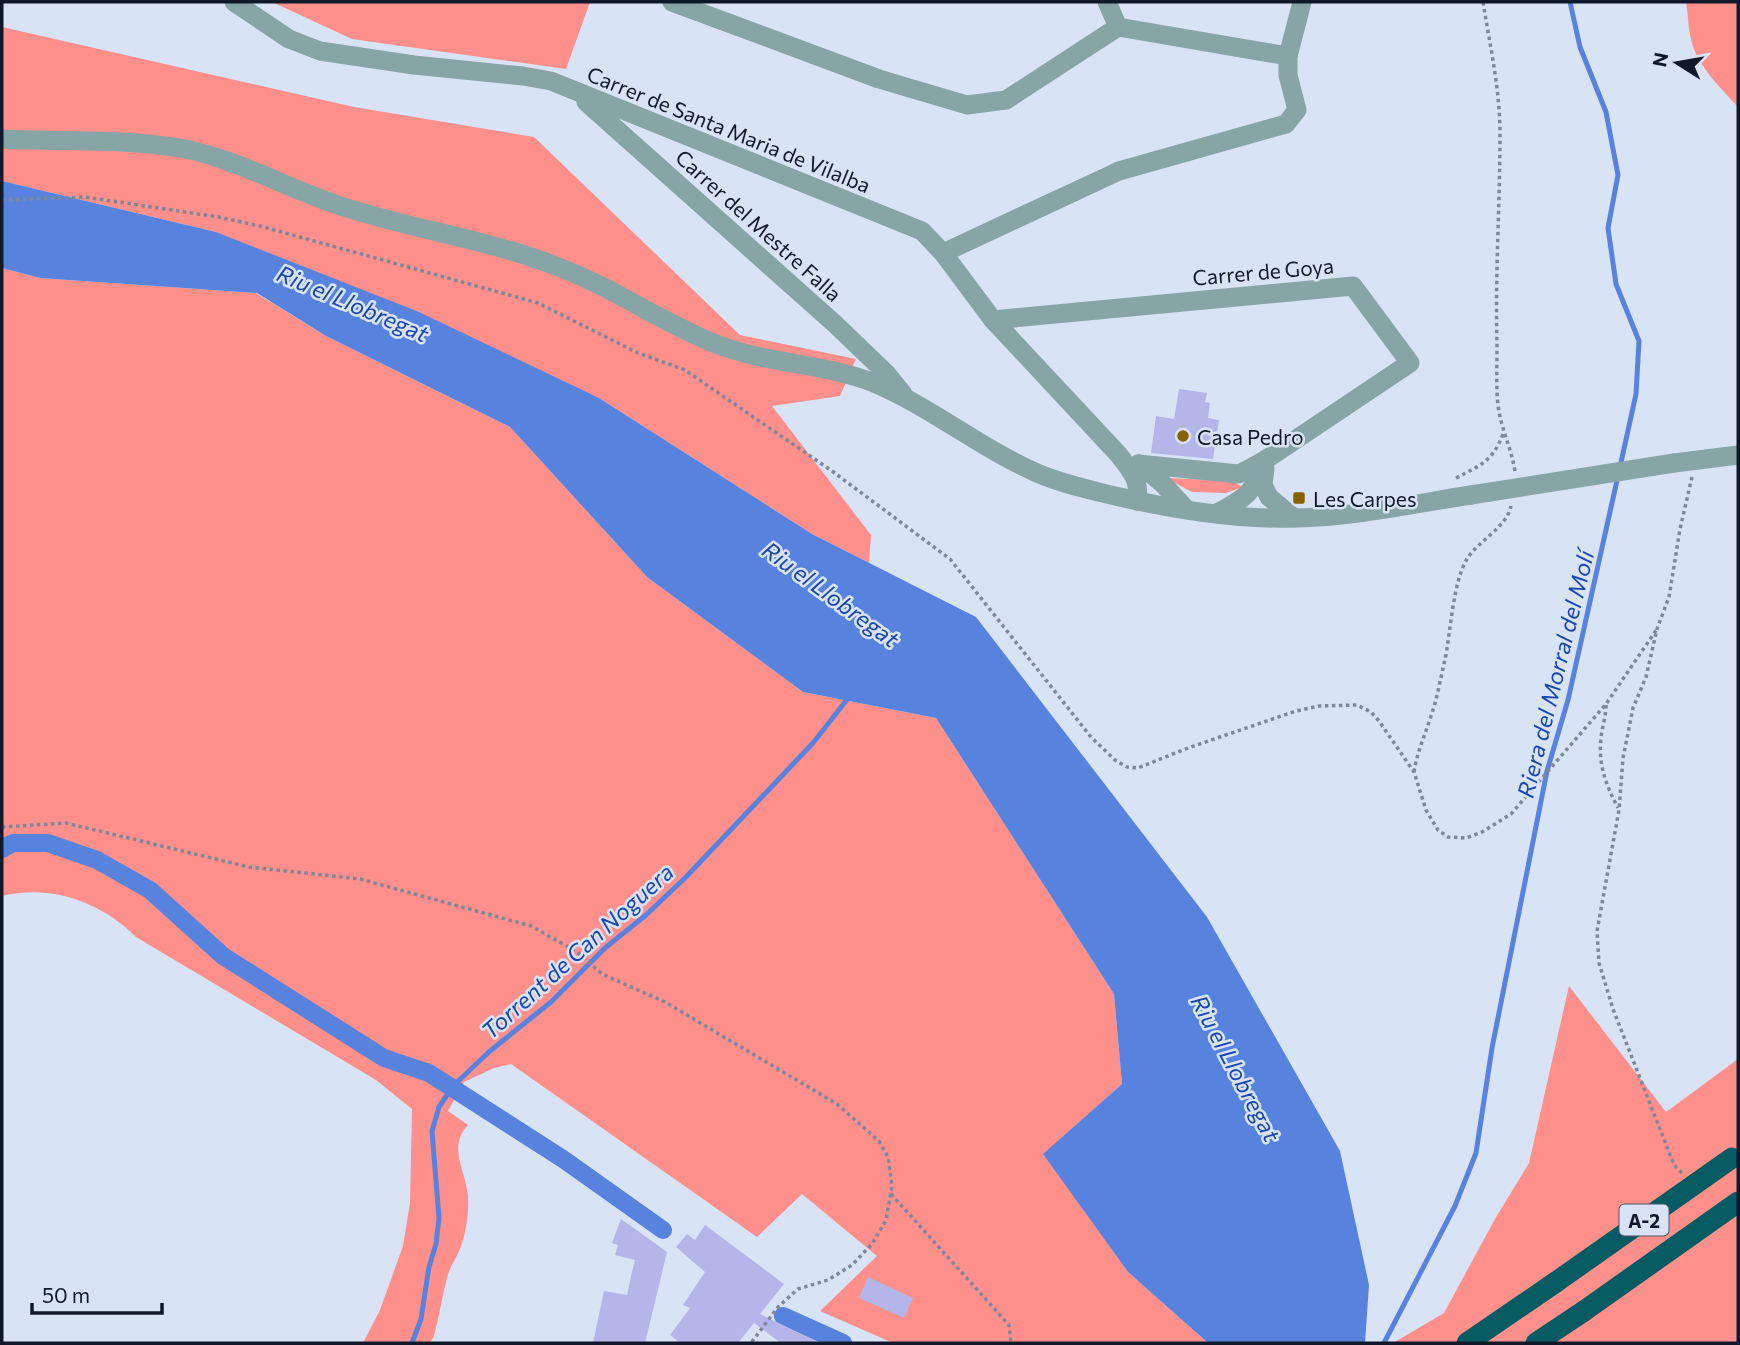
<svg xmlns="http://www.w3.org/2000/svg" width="1740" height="1345" viewBox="0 0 1740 1345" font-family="Commissioner,sans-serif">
<rect width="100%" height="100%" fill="#d9e3f6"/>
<g fill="#fe8f8a">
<polygon points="272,2 590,2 566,69 352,39"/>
<path d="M1686,2h52v105c-19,-21 -43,-43 -48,-72 -2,-11 -2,-22 -4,-33z"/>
<polygon points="2,27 354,107 534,137 740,335 856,359 840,396 772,406 871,535 869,563 812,534 599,398 216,232 2,181"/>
<path d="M2,268l38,10 216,15 70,43 184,91 137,150 156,115 133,26 178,276 8,90 -78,70 84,118 80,71h-315l-73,-32 57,-55 -75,-62 -45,43 -246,-173 -17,4 -30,14 -16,29 20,14c-21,22 -2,46 0,71 1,16 -2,38 -8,53 -4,10 -11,19 -13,29 -5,19 -8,39 -13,58l-4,7h-67l17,-33 23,-64 7,-43 2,-94 -36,-29 -240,-143c-35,-35 -85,-53 -134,-41z"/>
<polygon points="1166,478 1232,481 1243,487 1226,493 1192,492"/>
<polygon points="1569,986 1666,1112 1738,1059 1738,1343 1393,1343 1444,1313 1495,1219 1529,1163"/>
</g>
<polygon fill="#5783df" points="2,181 216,232 419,312 599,398 812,534 976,617 1207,917 1340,1151 1369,1285 1365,1343 1208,1343 1128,1272 1043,1154 1122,1084 1114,994 936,718 803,692 647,577 510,427 326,336 257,293 40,278 2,268"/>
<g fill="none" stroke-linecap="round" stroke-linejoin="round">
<g stroke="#5783df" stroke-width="5">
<polyline points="1570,2 1580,47 1606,112 1618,175 1608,228 1616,284 1639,341 1636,394 1620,467"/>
<polyline points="412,1343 421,1319 429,1267 436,1244 439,1218 432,1131 439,1107 453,1086 490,1051 551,1002 605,948 646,915 686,877 813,743 849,697"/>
<polyline points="1384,1343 1455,1206 1476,1153 1492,1048 1547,771 1568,700 1618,476"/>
</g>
<g stroke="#5783df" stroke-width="18">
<polyline points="2,849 13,843 48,843 97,860 150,890 223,956 384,1058 429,1073 563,1159 663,1230"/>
<polyline points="783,1316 843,1343"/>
</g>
</g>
<g fill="#b4b6e9">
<polygon points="1179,389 1207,393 1205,402 1210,403 1208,418 1219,420 1213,459 1151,453 1156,416 1174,419"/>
<polygon points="621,1219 667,1252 645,1343 593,1343 604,1291 627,1295 631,1276 635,1260 615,1255 618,1245 612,1243"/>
<polygon points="705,1225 784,1284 760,1314 820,1343 781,1343 754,1323 738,1343 680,1343 670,1335 690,1308 683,1305 705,1272 676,1247 687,1234 695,1240"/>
<polygon points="868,1277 913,1298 904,1318 859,1298"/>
</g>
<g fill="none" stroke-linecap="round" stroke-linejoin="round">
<g stroke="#7f889a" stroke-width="3.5" stroke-dasharray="3.5 3.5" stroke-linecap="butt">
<path d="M1483,2c7,44 17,87 17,132 0,71 -5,141 -3,212 0,20 -1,40 1,59 3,24 13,42 17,66"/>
<polyline points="2,200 85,197 219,217 260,226 538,303 638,353 685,370 832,471 950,559 1091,737 1115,760 1127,767 1138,768 1188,748 1296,711 1319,706 1357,705 1371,712 1379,721 1414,772 1426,810 1438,830 1448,837 1466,838 1482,832 1511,814 1606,704 1657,629"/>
<path d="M1456,478c25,-13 37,-17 47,-44"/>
<path d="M1606,705c0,12 -4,22 -5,33 -3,27 5,47 17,70"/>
<path d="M1414,772c3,-20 11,-37 17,-56 6,-17 9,-35 13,-52 7,-30 8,-80 23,-105 10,-17 40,-32 44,-53"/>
<polyline points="2,827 66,823 249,867 360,879 531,926 577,952 602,974 665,1002 837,1104 879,1141 888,1157 892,1186 886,1220 872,1244 852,1265 828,1280 798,1289 778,1307 751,1343"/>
<polyline points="1682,1173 1674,1165 1613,1009 1599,963 1597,931 1619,810 1623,758 1633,708 1646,677 1657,629 1669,597 1680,529 1692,477"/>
<polyline points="891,1194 1009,1325 1011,1343"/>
</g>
<g stroke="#87a4a7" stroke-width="19">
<path d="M234,2l55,37 31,12 94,14 109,11 28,5 371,150 21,22 50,67 126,135c13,18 21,24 18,46"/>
<polyline points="672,2 879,79 967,105 1006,100 1118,27"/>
<polyline points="1107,2 1118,27 1288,56"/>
<polyline points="586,102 835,324 886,373 903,394"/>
<path d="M2,139c59,3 119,-1 178,9 56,10 112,43 167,60 69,22 142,32 209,58 56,21 105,56 160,78 51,20 107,19 158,39 57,24 106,65 163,90 23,10 49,16 74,22 59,14 122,25 184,23 59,-1 118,-14 176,-23"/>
<polyline points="943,253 1119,171 1286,124 1297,110 1288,75 1288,56 1302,2"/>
<polyline points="993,320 1353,286 1410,363 1265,460 1239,474 1138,464"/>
<polyline points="1674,463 1738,455"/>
<polyline points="1139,464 1163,484 1186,509"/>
<polyline points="1265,468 1263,485 1269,497 1294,518"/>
<path d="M1217,513c32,-17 35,-19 48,-53"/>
</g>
<g stroke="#065c62" stroke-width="21">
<polyline points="1467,1343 1556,1282"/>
<polyline points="1536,1343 1584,1311"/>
</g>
<polyline stroke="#87a4a7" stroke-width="19" points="1471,495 1674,463"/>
<g stroke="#065c62" stroke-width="21">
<polyline points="1556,1282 1732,1158"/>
<polyline points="1584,1311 1738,1202"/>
</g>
</g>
<g fill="#876300" stroke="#d9e3f6" stroke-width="2.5">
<circle cx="1183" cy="436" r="7"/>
<rect x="1292" y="491" width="14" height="14" rx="3.5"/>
</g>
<g text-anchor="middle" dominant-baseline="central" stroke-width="5" stroke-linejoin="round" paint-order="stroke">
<rect fill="#d9e3f6" stroke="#4c5667" stroke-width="2" x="1619.5" y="1204.5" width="49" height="31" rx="5"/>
<g font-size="19" font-weight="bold" fill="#10192a">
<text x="1644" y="1220">A-2</text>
</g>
<g font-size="21" fill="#10192a" stroke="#d9e3f6">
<text transform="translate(729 129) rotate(22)">Carrer de Santa Maria de Vilalba</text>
<text transform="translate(759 225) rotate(42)">Carrer del Mestre Falla</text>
<text transform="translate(1263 271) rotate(-5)">Carrer de Goya</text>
</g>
<g font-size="21" fill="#10192a" stroke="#d9e3f6" text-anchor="start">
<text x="1197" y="436">Casa Pedro</text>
<text x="1313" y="498">Les Carpes</text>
</g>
<g font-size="23" font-style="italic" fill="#1846b0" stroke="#d9e3f6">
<text transform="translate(353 303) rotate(23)">Riu el Llobregat</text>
<text transform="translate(831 594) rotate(36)">Riu el Llobregat</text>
<text transform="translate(1555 674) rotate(-76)">Riera del Morral del Molí</text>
<text transform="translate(577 951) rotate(-42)">Torrent de Can Noguera</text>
<text transform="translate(1236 1068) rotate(62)">Riu el Llobregat</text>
</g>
</g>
<rect width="1740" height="1345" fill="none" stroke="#10192a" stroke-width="7"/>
<g transform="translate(1677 63) rotate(281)" stroke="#d9e3f6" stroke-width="5" paint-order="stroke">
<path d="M0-5L12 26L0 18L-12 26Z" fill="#10192a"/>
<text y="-10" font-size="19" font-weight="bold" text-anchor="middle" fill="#10192a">N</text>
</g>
<path d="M32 1303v10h130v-10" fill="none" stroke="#10192a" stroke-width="3.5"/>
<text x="42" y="1303" font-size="21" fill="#10192a" stroke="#d9e3f6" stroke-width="5" paint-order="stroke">50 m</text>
</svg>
